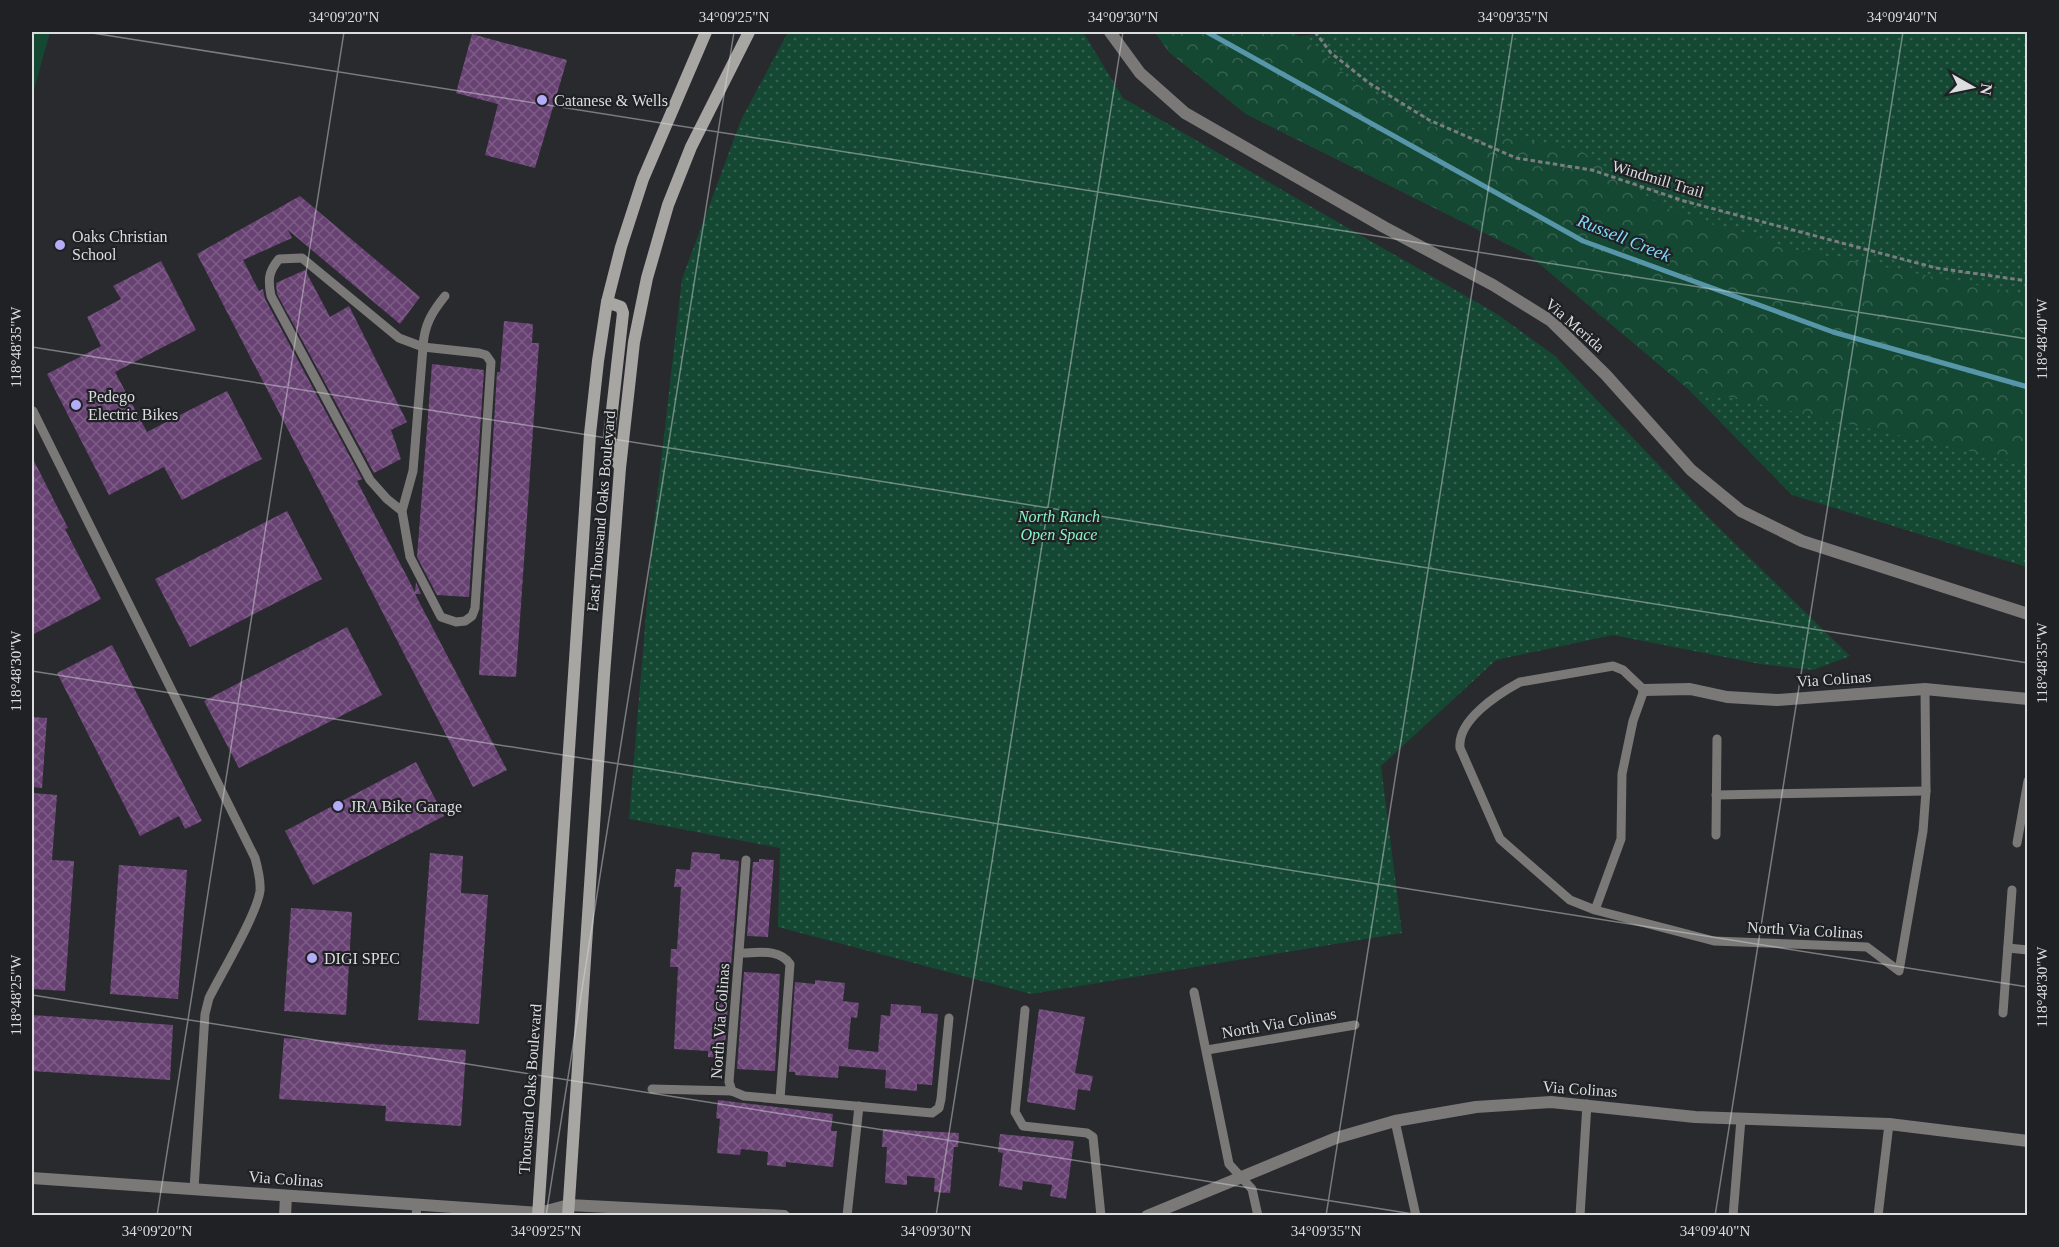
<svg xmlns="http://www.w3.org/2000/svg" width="2059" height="1247" viewBox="0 0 2059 1247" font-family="'Times New Roman',serif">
<defs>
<pattern id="grass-dots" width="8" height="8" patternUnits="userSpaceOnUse" patternTransform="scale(1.5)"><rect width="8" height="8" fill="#144833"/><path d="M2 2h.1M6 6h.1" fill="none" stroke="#366250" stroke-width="1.8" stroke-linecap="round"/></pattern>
<pattern id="forest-crowns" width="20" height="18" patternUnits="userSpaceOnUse" patternTransform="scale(1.5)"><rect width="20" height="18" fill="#144833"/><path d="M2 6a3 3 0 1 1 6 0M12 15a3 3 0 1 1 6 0" fill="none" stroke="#366250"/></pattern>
<pattern id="building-cross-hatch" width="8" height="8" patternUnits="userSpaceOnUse" patternTransform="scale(1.5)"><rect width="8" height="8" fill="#684273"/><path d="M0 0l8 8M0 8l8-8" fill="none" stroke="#7d5d86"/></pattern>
</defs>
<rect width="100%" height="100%" fill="#292a2e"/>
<g fill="url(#grass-dots)">
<polygon points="788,32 1083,32 1123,98 1497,314 1555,356 1712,521 1850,656 1813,670 1760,664 1613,635 1496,660 1381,766 1402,933 1031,994 778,927 780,848 629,819 653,531 682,279 741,120"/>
<polygon points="1155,32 1289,32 1300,36 1339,32 2027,32 2027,567 1792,495 1687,388 1529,255 1246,114 1169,52"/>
</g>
<polygon fill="url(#forest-crowns)" points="1155,32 1289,32 1300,36 1358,85 1423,126 1475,130 1583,152 1663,207 1792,249 2027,295 2027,464 1687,388 1529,255 1246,114 1169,52"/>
<polygon fill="#144833" points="32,32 50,32 32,97"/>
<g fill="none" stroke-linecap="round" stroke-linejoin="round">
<polyline stroke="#5795a9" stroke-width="5" points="1207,32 1583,241 1833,332 2028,387"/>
</g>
<g fill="url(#building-cross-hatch)">
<polygon points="472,34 567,60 535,168 485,155 498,104 456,93"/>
<polygon points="300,196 420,297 400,324 288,230 292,238 243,260 259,291 263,289 265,299 362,479 357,481 415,592 416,582 421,594 415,594 507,770 473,787 197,254"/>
<polygon points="161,261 196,330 115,372 147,432 227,391 262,459 182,500 164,467 109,495 47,374 101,346 87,317 121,299 113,286"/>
<polygon points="305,270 330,317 349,306 407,422 391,430 401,459 374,473 277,294 276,283"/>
<polygon points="504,321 533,324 532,343 539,343 516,677 479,675 497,372 500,372"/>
<polygon points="432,364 484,370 469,597 437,595 417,557"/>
<polygon points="32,457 68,528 65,529 101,599 32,635"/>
<polygon points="287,511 322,579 190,647 155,579"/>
<polygon points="347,627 382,695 239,768 204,701"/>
<polygon points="112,645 202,821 185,829 179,816 140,836 57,673"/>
<polygon points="32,717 47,718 42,788 32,787"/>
<polygon points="416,762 444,816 313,885 285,831"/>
<polygon points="32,793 57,795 52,860 74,861 65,991 32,989"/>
<polygon points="692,852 720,854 720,859 739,861 724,1058 708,1057 708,1051 674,1049 678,967 670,967 671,949 677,949 681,887 674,887 676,869 690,870"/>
<polygon points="430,853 463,856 461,893 488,895 479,1024 418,1020"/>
<polygon points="759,859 774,860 768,937 747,936 753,862 759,862"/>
<polygon points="119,865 187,870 178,999 110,994"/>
<polygon points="291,908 352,912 346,1015 284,1011"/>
<polygon points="744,972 780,974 775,1071 737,1069"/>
<polygon points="815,980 845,983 843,1001 859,1003 857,1018 851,1017 848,1049 878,1052 881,1015 890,1016 891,1004 921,1006 921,1013 938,1014 932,1085 917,1084 917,1091 885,1088 886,1070 839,1066 838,1078 795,1075 795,1072 789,1072 795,982 815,984"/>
<polygon points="1039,1009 1085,1017 1075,1073 1093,1076 1090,1091 1078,1089 1075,1110 1027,1102"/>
<polygon points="32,1015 173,1025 170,1080 32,1071"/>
<polygon points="284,1038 466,1050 461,1126 385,1121 386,1106 279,1099"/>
<polygon points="718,1100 833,1114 831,1131 837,1131 833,1167 786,1162 786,1167 767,1165 768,1152 741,1149 740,1155 717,1153 720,1119 716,1118"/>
<polygon points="883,1129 959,1133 958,1147 954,1147 950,1193 934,1192 935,1178 907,1176 907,1185 885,1183 887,1147 882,1147"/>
<polygon points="1000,1134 1074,1141 1066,1199 1050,1196 1052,1185 1023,1181 1022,1190 999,1186 1003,1153 998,1152"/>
</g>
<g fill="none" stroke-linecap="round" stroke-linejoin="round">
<polyline stroke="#7c7d80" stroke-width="3" stroke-dasharray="4.5 3" stroke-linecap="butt" points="1315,32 1331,53 1369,83 1429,120 1516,158 1592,170 1684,201 1936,268 2028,281"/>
<g stroke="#7a7977" stroke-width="9">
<path d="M33,411l222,447c3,11 6,22 5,33 -3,23 -39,83 -51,107l-4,16 -11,175"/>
<path d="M402,511l-15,-12 -17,-19 -99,-184c-3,-16 -3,-24 8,-37l23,-1 97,80 24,9 56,6 7,2 5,7 -16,246 -3,8 -7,5 -9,1 -15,-5 -31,-60 -8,-46 11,-40 10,-124c1,-22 9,-35 22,-51"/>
<polyline points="1716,795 1926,791"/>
<polyline points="1716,835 1717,739"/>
<polyline points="2017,843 2028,781"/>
<polyline points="746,860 729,1082 732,1091 744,1096 932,1113 939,1108 941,1099 949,1018"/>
<path d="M1595,910l26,-71 1,-65 11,-53 11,-31 -21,-20 -10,-4 -93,16c-22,12 -63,38 -60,66l40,91 70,61 25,10 119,31 153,6 32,24 24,-140 3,-40 -1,-102"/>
<polyline points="2008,948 2028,950"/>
<path d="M740,953c17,0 39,-5 50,11l-10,135"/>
<polyline points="1194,992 1229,1164 1252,1189 1258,1216"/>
<polyline points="1025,1010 1015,1112 1023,1126 1087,1133 1093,1137 1101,1216"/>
<polyline points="2003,1013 2012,890"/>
<polyline points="1207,1050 1355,1025"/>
<polyline points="652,1089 732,1091"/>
<polyline points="1395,1121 1416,1216"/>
<polyline points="416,1216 417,1205"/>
<polyline points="847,1216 859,1106"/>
<polyline points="1580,1216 1587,1104"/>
<polyline points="1733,1216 1741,1119"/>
<polyline points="1878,1216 1889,1124"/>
</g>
<g stroke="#7a7977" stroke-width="12">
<polyline points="1110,32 1140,73 1185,113 1384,227 1493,285 1551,321 1606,375 1691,470 1741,511 1802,541 2028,614"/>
<polyline points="1644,690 1690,689 1727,697 1777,700 1925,689 2028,699"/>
<polyline points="32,1178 539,1213 569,1205 784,1216"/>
<polyline points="285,1216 286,1196"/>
<polyline points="1147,1216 1336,1138 1395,1121 1476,1107 1551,1102 1695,1117 1889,1124 2028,1141"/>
</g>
<g stroke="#a7a6a3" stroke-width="12">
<polyline points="607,302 621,307 623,313 609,437 618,464"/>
<polyline points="538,1216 590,434 598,361 607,302 621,247 643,179 706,32"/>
<polyline points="568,1216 604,675 620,468 634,342 647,278 668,205 691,147 749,32"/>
</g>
</g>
<path fill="none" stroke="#dcdddf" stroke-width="1.5" stroke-opacity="0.45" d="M86,32l1942,307M32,347l1996,316M32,671l1996,316M32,995l1394,221M157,1216l187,-1184M546,1216l188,-1184M936,1216l187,-1184M1326,1216l187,-1184M1715,1216l188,-1184"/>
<g fill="#b5acf8" stroke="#1f2124" stroke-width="2">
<circle cx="542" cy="100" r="6"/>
<circle cx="60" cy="245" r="6"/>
<circle cx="76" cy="405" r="6"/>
<circle cx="338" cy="806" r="6"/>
<circle cx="312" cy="958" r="6"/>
</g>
<g text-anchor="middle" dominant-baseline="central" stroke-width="4.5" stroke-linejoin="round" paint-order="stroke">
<g font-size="16" fill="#dcdddf" stroke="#1f2124" text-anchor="start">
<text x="554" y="100">Catanese &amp; Wells</text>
<text x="72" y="236">Oaks Christian<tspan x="72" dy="18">School</tspan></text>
<text x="88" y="396">Pedego<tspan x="88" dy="18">Electric Bikes</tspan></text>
<text x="350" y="806">JRA Bike Garage</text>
<text x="324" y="958">DIGI SPEC</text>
</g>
<g font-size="16" fill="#dcdddf" stroke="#1f2124">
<text transform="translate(1658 179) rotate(17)">Windmill Trail</text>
<text transform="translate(1575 325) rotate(41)">Via Merida</text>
<text transform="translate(601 511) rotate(-85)">East Thousand Oaks Boulevard</text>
<text transform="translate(1834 679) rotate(-4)">Via Colinas</text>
<text transform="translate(1805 930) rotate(3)">North Via Colinas</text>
<text transform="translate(720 1021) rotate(-86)">North Via Colinas</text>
<text transform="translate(1279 1023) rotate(-10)">North Via Colinas</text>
<text transform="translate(530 1089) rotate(-86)">Thousand Oaks Boulevard</text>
<text transform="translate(1580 1089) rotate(4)">Via Colinas</text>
<text transform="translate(286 1179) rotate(4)">Via Colinas</text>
</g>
<g font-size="16" font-style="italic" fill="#8af4c4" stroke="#1f2124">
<text x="1059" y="516">North Ranch<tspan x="1059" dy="18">Open Space</tspan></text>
</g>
<g font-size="18" font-style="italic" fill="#81d9fa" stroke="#1f2124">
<text transform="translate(1624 238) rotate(22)">Russell Creek</text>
</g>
</g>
<rect width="2059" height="1247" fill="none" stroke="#1f2124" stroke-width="66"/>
<g transform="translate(1972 87) rotate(99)" stroke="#1f2124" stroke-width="4.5" paint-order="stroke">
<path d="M0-4.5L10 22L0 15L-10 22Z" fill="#dcdddf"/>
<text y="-9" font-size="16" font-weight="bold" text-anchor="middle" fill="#dcdddf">N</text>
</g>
<rect x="33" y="33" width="1993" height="1181" fill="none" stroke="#dcdddf" stroke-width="2"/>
<g font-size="15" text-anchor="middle" fill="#dcdddf">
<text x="344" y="22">34°09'20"N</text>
<text x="734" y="22">34°09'25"N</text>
<text x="1123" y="22">34°09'30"N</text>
<text x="1513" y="22">34°09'35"N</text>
<text x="1902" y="22">34°09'40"N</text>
<text transform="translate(2042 339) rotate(-90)" y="5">118°48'40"W</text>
<text transform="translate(16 347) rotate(-90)" y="5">118°48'35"W</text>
<text transform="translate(2042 663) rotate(-90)" y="5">118°48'35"W</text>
<text transform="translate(16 671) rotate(-90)" y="5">118°48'30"W</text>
<text transform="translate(2042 987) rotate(-90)" y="5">118°48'30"W</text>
<text transform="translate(16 995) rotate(-90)" y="5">118°48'25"W</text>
<text x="157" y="1236">34°09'20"N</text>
<text x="546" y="1236">34°09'25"N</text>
<text x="936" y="1236">34°09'30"N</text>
<text x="1326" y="1236">34°09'35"N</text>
<text x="1715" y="1236">34°09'40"N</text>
</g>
</svg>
